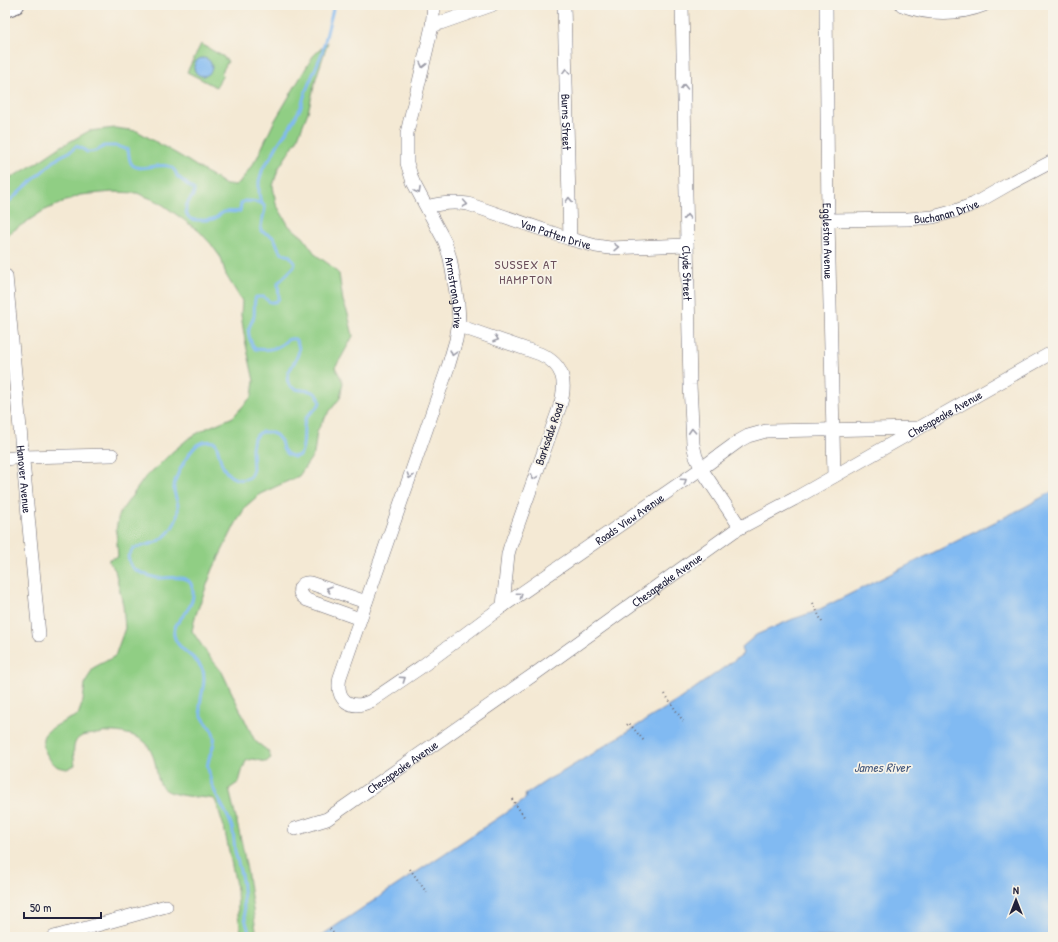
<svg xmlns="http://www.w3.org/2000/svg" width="1058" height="942" viewBox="0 0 1058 942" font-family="'Patrick Hand',sans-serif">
<rect width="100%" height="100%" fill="#f7f3e8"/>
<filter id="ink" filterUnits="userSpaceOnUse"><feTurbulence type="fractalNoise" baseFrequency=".025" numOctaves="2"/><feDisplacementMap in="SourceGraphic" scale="8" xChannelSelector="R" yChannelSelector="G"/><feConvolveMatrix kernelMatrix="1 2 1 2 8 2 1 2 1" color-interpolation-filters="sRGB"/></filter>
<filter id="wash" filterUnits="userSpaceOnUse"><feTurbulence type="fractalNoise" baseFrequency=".012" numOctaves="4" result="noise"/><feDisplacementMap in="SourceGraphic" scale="16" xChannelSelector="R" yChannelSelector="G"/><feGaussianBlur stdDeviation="0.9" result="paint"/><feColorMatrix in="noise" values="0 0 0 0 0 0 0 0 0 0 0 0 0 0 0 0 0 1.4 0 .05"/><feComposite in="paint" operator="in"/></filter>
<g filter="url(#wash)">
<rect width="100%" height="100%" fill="#f4e9d4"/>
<g fill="#90ce84" stroke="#597860">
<path d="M328,42l-12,36 -8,34 -11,28 -19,29 -5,17 3,18 13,22 14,11 13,18 14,10 9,9 4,27 5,13 5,22 -12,22 -6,9 8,15 -3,16 -14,18 -9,15 -3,23 -15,22 -39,18 -14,12 -11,19 -22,44 -18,48 -3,14 17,25 13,16 33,69 13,10 3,7 -5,4 -13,-3 -7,2 -3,7 -4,14 -10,7 13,55 6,32 9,61h-15l-4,-22 -1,-25 -13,-63 -8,-25 -2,-3c-13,-3 -40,-1 -51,-11 -7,-7 -6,-21 -9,-29 -1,-4 -6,-14 -8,-16 -8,-8 -28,-12 -38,-11 -4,0 -8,2 -12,2 -8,1 -15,0 -20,7 -4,7 -2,17 -1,24l-8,4c-3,-1 -7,-1 -9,-2 -9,-5 -20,-24 -13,-33 6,-7 24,-15 33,-19l5,-14 2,-17 8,-16 22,-12 10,-28 -2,-23 -8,-35 -6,-8v-3l9,-2 -2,-27 3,-16 27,-38 12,-10 13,-13 18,-15 18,-10 26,-11 19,-21 2,-15 -9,-41 -4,-25 1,-14 -16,-26 -5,-17 -10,-14 -12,-13 -40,-29 -22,-9 -24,-1 -33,3 -37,16 -38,25v-55l30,-17 25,-17 29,-16 26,-3 22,3 45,26 44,28h9l6,-4 16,-23 17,-36 39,-66z"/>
<polygon points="201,44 224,57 224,58 228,61 221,74 223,75 216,87 187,72"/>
</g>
<g fill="#81baf2" stroke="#526e96">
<circle cx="203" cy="67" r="9"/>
<polygon points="1053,491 1053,937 319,937 504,814 526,798 525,795 549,779 564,771 677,701 743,654 741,648 756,635 793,619 814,612 1023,508"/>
</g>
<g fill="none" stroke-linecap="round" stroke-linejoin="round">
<g stroke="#81baf2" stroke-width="3">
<polyline points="261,203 259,194 259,181 263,168 271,157 278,144 291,125 301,107 305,93 322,53 334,5"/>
<path d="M5,205l48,-43c3,-2 5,-4 8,-6 7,-4 10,-3 15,-10l7,3 4,3c7,0 12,-1 17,-6h13l11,4c1,4 1,10 3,13 8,14 41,-10 46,13l17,14c2,7 -8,10 -8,18 -1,14 11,12 20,12 3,-1 6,0 9,-2 3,-1 4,-4 7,-5 6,-3 12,0 18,-2l1,-7 3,-3c35,0 15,12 17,30 4,3 9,3 12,6 8,10 1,15 17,19l5,7 -1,4 -16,16 1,15 -2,3c-7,3 -9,0 -13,-4h-8c-3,6 -1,13 -2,19 -1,5 -4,8 -5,12 -2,8 2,15 6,21 9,1 19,1 26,-4 6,-4 6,-7 14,-6 13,16 -12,31 -7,43 5,13 24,4 30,14 1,2 2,4 2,6 -1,2 -1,4 -3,5 -3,4 -8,6 -11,11 -5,10 1,25 -6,37l-6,2 -7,-3 -4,-5 -2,-8 -5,-6 -7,-3h-8l-7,6 -2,10 1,21 -3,8c-6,3 -11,4 -18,0 -13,-8 -11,-23 -17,-35 -7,-1 -13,-1 -18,3 -8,7 -24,33 -23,44 0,6 4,12 4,18 1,14 -9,29 -22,35 -7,3 -16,4 -23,7l-5,7c2,11 4,13 14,17 5,2 9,4 15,5 10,1 31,-5 35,8 7,24 -21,34 -18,49 3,16 23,20 29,36 4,13 -4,27 -3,39 2,12 13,17 14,26 2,10 -5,18 -6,27 -1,2 0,6 1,9 2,20 17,36 23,55 2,8 2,16 3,24 3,13 8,26 8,39 1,9 0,18 2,27 1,7 4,13 5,20"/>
</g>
</g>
</g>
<g filter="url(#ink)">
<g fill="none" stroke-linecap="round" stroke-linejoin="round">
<g stroke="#6c6871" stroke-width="14">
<g id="minor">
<path id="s1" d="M434,5l-2,21 -5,22 -20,85v30l6,19 32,60 5,16 8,46 1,17 -3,19 -8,27 -108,310c-5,23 10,34 31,24l50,-34 82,-61 199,-138 37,-27 9,-5 18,-5 153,-3"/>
<path id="s2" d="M564,5l6,234"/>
<path id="s3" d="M682,5l8,380 3,59 3,13 8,16 36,54"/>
<path id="s4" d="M826,5l2,215 6,256"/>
<path d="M902,5c25,10 57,10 82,0"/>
<polyline points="432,26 492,5"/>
<path id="s5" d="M427,207c14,-4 26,-5 41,-3l102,35 26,7 14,2 77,-3"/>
<path id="s6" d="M828,220l80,-1 25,-2 22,-6 19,-7 35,-20 44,-23"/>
<path id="s7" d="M6,276l33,359"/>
<path d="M459,326l81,28c24,11 27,28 20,52l-50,141 -2,7 -5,52"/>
<polyline points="5,459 22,457 112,455"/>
<path d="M360,619l-53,-19c-1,-1 -4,-3 -5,-4 -6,-7 0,-14 8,-13l56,19"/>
<path id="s8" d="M295,829l32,-10 209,-146 198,-142 60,-32 259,-147"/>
<polyline points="54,937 166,906"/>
</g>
</g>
<g stroke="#6c6871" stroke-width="18">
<polyline id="major" points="5,9 16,5"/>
</g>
<g stroke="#6c6871" stroke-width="2" stroke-dasharray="1 3" stroke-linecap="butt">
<polyline points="813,603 823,624"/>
<polyline points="665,694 683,721"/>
<polyline points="627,725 629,723 644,741"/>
<polyline points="512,799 525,818"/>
<polyline points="410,869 427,893"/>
<polyline points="330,929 336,937"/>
</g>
<use href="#minor" stroke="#fff" stroke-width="13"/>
<use href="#major" stroke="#fff" stroke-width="16"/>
</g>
<defs><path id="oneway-chevron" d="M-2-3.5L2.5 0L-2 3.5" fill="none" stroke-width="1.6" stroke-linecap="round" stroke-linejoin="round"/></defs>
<g stroke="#9c9ca7">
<use href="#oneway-chevron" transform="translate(423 65) rotate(103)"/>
<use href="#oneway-chevron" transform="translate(566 71) rotate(-92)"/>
<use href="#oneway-chevron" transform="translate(684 87) rotate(-91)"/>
<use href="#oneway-chevron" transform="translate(418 191) rotate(61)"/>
<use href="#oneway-chevron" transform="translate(569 200) rotate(-92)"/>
<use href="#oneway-chevron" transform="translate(465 204) rotate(10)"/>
<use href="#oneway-chevron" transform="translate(687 217) rotate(-91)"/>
<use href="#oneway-chevron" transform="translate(616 247) rotate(-1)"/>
<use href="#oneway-chevron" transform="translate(496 339) rotate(19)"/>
<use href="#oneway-chevron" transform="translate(453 353) rotate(106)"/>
<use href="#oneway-chevron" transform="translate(692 431) rotate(-93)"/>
<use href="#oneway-chevron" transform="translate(410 476) rotate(109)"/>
<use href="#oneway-chevron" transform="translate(534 477) rotate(110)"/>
<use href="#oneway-chevron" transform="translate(684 481) rotate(-35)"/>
<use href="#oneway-chevron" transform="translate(329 589) rotate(-161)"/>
<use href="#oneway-chevron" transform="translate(520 595) rotate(-35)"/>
<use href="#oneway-chevron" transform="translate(403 679) rotate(-34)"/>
</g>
</g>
<g text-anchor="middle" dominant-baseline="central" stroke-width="3.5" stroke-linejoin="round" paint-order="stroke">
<g font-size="12" fill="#22223b" stroke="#f7f3e8">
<text stroke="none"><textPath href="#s2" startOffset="117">Burns Street</textPath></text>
<text stroke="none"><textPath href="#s6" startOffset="119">Buchanan Drive</textPath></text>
<text stroke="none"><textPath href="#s5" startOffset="134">Van Patten Drive</textPath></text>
<text stroke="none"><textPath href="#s4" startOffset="236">Eggleston Avenue</textPath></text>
<text stroke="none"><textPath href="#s3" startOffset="268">Clyde Street</textPath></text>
<text stroke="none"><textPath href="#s1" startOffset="301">Armstrong Drive</textPath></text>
<text stroke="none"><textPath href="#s8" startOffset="773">Chesapeake Avenue</textPath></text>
<text transform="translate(549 434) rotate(-71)">Barksdale Road</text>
<text stroke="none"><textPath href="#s7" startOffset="204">Hanover Avenue</textPath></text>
<text stroke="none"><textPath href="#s1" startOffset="1074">Roads View Avenue</textPath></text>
<text stroke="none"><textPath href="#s8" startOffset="449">Chesapeake Avenue</textPath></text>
<text stroke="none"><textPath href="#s8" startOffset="125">Chesapeake Avenue</textPath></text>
</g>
<g font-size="13" letter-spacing="1" fill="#6a4e5a" stroke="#f7f3e8">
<text x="526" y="264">SUSSEX AT<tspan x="526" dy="15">HAMPTON</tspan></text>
</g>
<g font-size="13" font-style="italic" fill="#43577b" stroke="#f7f3e8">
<text x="882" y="767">James River</text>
</g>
</g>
<rect width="1058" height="942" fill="none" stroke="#f7f3e8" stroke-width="20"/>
<g transform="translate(1016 900)" stroke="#f7f3e8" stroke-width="3" paint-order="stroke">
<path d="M0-3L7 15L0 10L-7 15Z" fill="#22223b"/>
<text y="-6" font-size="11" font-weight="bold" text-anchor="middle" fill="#22223b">N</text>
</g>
<path d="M24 912v6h77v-6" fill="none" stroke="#22223b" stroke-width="2"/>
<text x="30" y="912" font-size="12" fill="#22223b" stroke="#f7f3e8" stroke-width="3" paint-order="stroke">50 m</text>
</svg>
